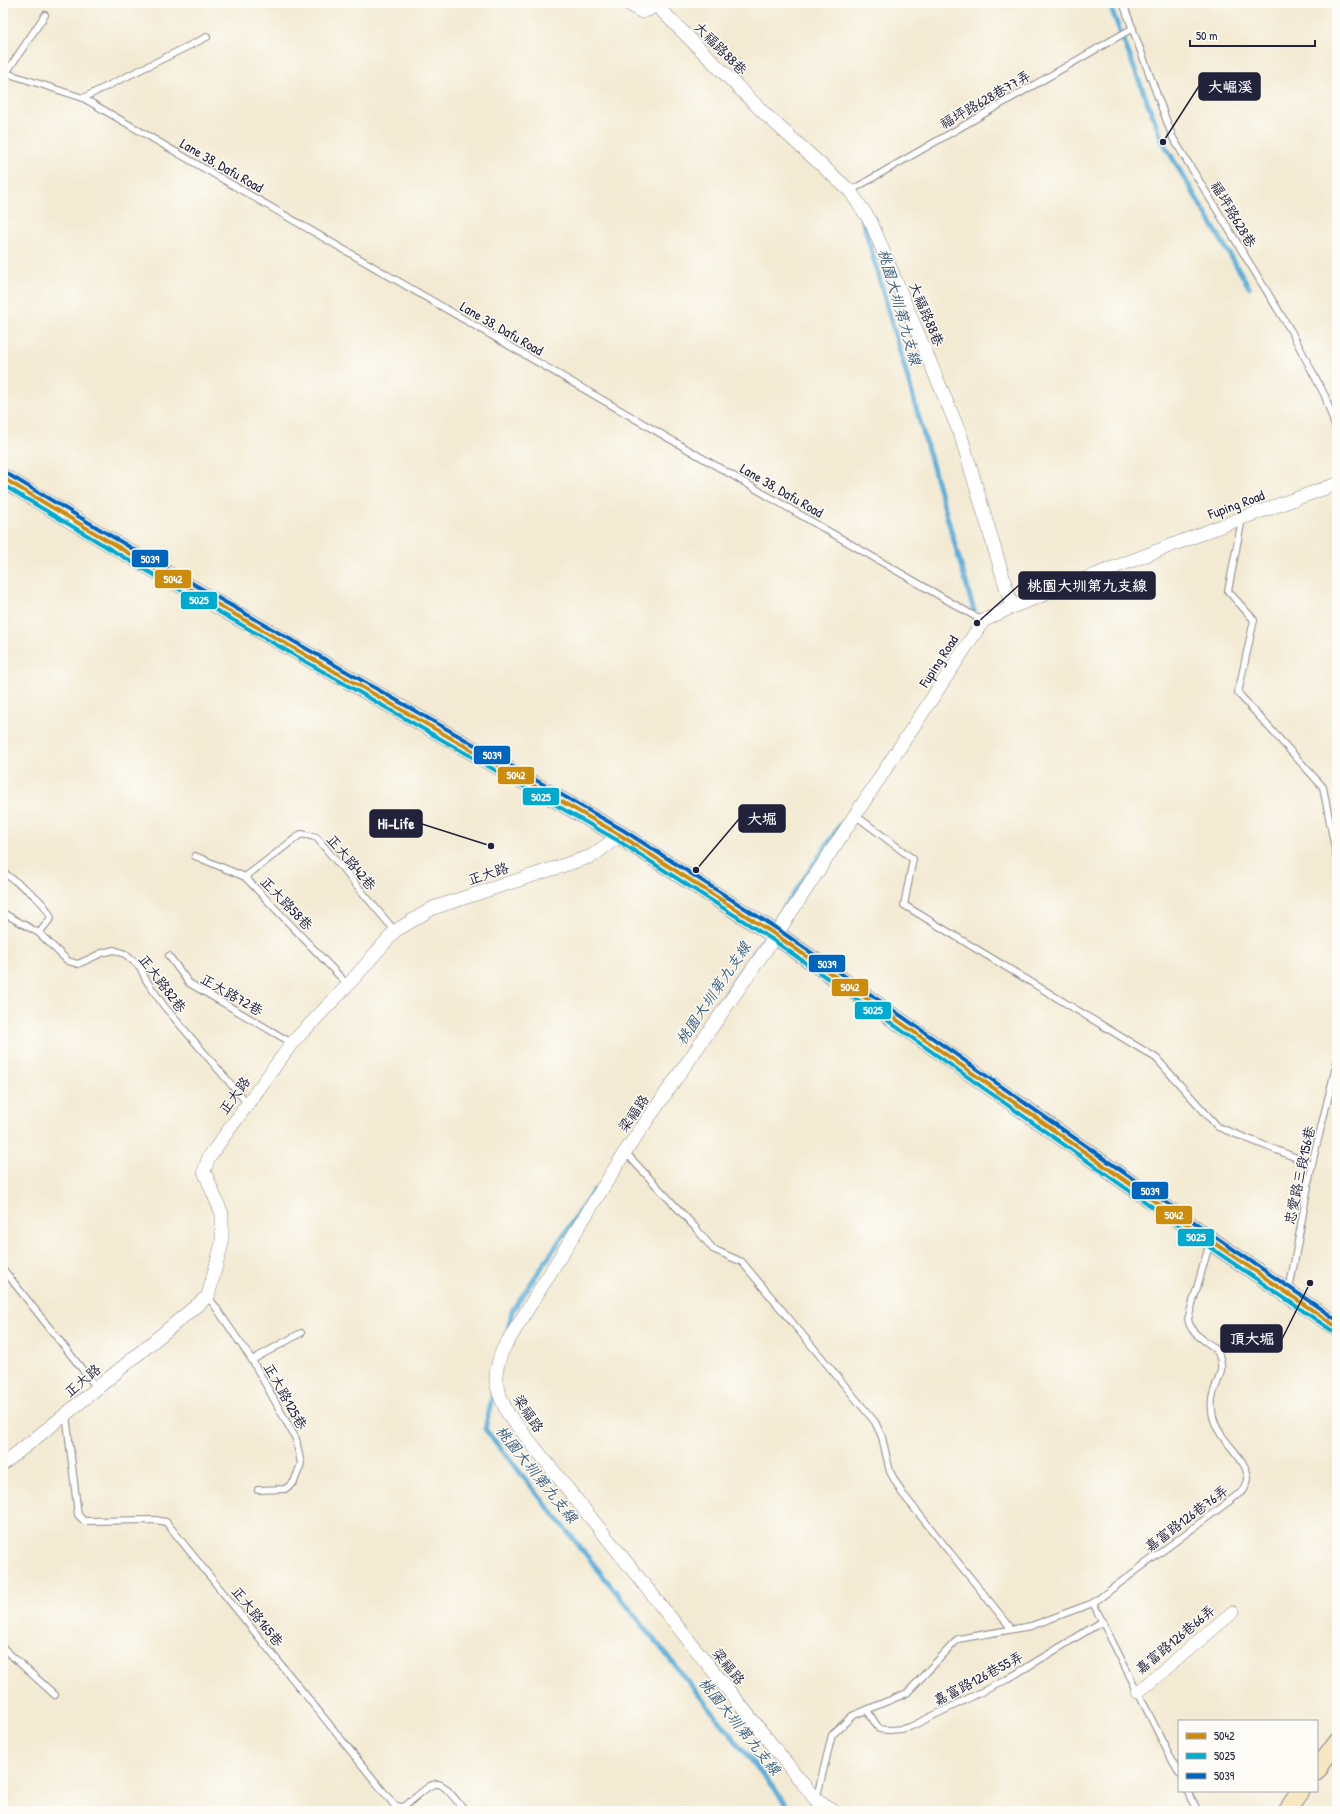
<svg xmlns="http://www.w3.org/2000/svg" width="1340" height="1814" viewBox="0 0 1340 1814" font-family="'Patrick Hand','LXGW WenKai TC',sans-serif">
<rect width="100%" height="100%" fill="#fdfcf7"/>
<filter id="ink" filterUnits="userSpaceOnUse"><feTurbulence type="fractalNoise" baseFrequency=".025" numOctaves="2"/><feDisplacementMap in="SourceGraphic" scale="8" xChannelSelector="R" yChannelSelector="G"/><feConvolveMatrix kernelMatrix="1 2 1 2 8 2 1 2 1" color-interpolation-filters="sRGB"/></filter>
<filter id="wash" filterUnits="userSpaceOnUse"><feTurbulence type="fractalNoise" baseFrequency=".012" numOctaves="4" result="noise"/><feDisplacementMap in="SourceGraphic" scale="16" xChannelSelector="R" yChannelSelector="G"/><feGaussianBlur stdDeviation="0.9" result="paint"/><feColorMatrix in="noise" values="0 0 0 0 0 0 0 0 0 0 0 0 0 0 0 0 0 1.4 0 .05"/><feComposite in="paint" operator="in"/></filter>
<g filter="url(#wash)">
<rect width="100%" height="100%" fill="#f3ead3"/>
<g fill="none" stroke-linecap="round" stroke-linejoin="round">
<g stroke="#5eafd9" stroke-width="5">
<polyline points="1109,3 1163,142 1249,287"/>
<polyline points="862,218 976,618"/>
<polyline points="708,1021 841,824"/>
<polyline points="507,1335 512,1311 594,1190"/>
<polyline points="494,1389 485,1429 792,1811"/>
</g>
</g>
</g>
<g filter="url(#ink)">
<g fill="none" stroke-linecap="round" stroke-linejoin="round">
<g stroke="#8a8687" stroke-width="8">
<g id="lane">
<polyline points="1123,3 1173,138 1291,331 1325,396 1337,432"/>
<polyline points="3,70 6,73 83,98 983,621"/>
<polyline points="6,73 45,15"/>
<polyline points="83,98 207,37"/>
<polyline points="850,191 1133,28"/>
<polyline points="1242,519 1228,591 1254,620 1238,693 1323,787 1337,859"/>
<polyline points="855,815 913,859 904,905 1156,1058 1218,1127 1312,1164"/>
<polyline points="195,856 245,877 348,985"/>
<path d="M3,872c16,13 41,26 48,46l-12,15"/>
<polyline points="245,877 301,834 316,837 395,931"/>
<polyline points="3,913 39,933 68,961 78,964 102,953 114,950 125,954 140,967 146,980 164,1006 248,1104"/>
<polyline points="169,956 189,983 292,1043"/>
<polyline points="625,1152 694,1226 713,1249 742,1262 875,1422 882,1437 890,1472 902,1493 1011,1628"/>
<polyline points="3,1269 97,1388"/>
<polyline points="1289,1291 1312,1164 1337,1062"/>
<polyline points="208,1296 252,1360 296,1439 301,1464 294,1482 285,1489 258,1490"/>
<polyline points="252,1360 301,1333"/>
<path d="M66,1414l12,101 6,6 72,-1 10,2 229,284 9,1c36,-30 31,-33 61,4"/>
<polyline points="1093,1603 1179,1774"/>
<polyline points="3,1648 55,1695"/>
<path d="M867,1710l12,19c10,2 21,1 31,-2l96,-47 97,-59"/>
<polyline points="1188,1791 1198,1811"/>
<path d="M816,1800l16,-65 20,-19 55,-23 51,-54 73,-13 62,-23 151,-113c1,-3 4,-8 4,-12 -2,-22 -28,-36 -34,-58 -2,-5 -3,-15 -2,-21 2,-14 13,-26 8,-41 -5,-18 -28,-17 -32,-39l22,-77"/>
</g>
</g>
<g stroke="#8a8687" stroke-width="14">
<g id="street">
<polyline points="627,3 642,12 650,9 654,3 765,114 850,191 871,222 961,436 1012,607"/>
<polyline points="3,1464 66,1414 208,1296 222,1243 222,1214 204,1171 209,1157 292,1043 348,985 395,931 433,908 592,856 620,835"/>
<polyline points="1138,1692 1233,1612"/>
<path d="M834,1811l-18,-11 -308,-386c-13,-28 -17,-35 -5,-65l122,-197 151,-217 207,-314 29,-14 230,-89 95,-34"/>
</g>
</g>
<g stroke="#8a8687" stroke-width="20">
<g id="secondary">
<polyline points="3,478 140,560 620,835 776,935 1211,1241 1337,1327"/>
<polyline points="1317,1769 1337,1742"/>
<polyline points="1287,1811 1301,1791"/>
</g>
</g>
<use href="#lane" stroke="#fff" stroke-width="6"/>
<use href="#street" stroke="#fff" stroke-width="13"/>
<use href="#secondary" stroke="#f7e8c3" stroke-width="18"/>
<g stroke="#fdfcf7" stroke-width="7">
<polyline id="bus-1" points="3,478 140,560 620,835 776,935 1211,1241 1337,1327"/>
</g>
<g stroke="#fdfcf7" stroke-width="7">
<polyline id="bus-2" points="3,485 137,565 617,840 773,940 1208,1246 1334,1332"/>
</g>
<g stroke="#fdfcf7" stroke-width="7">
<polyline id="bus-3" points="6,473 143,555 623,830 779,930 1214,1236 1337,1320"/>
</g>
<use href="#bus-1" stroke="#cc8c0c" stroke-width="4"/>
<use href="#bus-2" stroke="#00a9ce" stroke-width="4"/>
<use href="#bus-3" stroke="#0065bd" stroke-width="4"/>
</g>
</g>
<g text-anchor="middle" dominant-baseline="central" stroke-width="3" stroke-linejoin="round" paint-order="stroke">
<g font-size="14" fill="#22223b" stroke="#fdfcf7">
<text transform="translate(721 48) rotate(45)">大福路88巷</text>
<text transform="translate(985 99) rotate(-30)">福坪路628巷77弄</text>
<text transform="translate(222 165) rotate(30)">Lane 38, Dafu Road</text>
<text transform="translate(1234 214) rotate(59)">福坪路628巷</text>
<text transform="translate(927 314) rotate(67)">大福路88巷</text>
<text transform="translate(502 328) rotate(30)">Lane 38, Dafu Road</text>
<text transform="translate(782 490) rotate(30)">Lane 38, Dafu Road</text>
<text transform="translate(1236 504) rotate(-20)">Fuping Road</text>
<text transform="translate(938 661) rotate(-57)">Fuping Road</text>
<text transform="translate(352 862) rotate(50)">正大路42巷</text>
<text transform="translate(488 873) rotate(-18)">正大路</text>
<text transform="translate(287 903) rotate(46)">正大路58巷</text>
<text transform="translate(163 983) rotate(53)">正大路82巷</text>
<text transform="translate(232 994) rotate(30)">正大路72巷</text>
<text transform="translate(234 1095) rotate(-54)">正大路</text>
<text transform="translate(633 1113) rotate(-55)">梁福路</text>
<text transform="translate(1299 1175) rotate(-78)">忠愛路三段156巷</text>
<text transform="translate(82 1380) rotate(-40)">正大路</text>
<text transform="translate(286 1396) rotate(61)">正大路125巷</text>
<text transform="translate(529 1413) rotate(56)">梁福路</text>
<text transform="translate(1186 1518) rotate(-37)">嘉富路126巷76弄</text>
<text transform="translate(258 1616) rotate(51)">正大路165巷</text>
<text transform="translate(1175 1639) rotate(-40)">嘉富路126巷66弄</text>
<text transform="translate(729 1666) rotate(51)">梁福路</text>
<text transform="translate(978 1678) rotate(-28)">嘉富路126巷55弄</text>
</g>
<g font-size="15" font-style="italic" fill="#3a5a7a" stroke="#fdfcf7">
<text transform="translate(900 307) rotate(74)">桃園大圳第九支線</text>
<text transform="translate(713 993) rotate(-56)">桃園大圳第九支線</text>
<text transform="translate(537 1474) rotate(51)">桃園大圳第九支線</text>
<text transform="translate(740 1726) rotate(51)">桃園大圳第九支線</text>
</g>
</g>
<path fill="none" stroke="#22223b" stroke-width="1.5" d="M1163 142L1199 86M977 623L1019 585M696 870L739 819M491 846L422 824M1310 1283L1282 1339"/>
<g fill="#22223b" stroke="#fdfcf7" stroke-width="1.5">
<circle cx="1163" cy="142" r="4"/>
<circle cx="977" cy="623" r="4"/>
<circle cx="696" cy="870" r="4"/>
<circle cx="491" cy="846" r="4"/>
<circle cx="1310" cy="1283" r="4"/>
</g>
<g fill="#22223b" stroke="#22223b" stroke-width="1.5">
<rect x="1199" y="73" width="61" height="27" rx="4"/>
<rect x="1019" y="572" width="136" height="27" rx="4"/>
<rect x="739" y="805" width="46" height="27" rx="4"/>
<rect x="370" y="810" width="52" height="27" rx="4"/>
<rect x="1221" y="1325" width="61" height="27" rx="4"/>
</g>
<g font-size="15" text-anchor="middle" font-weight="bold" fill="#fff">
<text x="1230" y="92">大崛溪</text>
<text x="1087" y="591">桃園大圳第九支線</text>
<text x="762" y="824">大堀</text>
<text x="396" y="829">Hi-Life</text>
<text x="1252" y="1344">頂大堀</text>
</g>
<g stroke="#fdfcf7" stroke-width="1.5">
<rect x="131" y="549" width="38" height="19" rx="4" fill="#0065bd"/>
<rect x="154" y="569" width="38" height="20" rx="4" fill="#cc8c0c"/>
<rect x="180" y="591" width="38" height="19" rx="4" fill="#00a9ce"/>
<rect x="473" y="745" width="38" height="20" rx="4" fill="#0065bd"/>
<rect x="497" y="766" width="38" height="19" rx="4" fill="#cc8c0c"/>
<rect x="522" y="787" width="38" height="19" rx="4" fill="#00a9ce"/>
<rect x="808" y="954" width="38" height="19" rx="4" fill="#0065bd"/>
<rect x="831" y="978" width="38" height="19" rx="4" fill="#cc8c0c"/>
<rect x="854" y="1001" width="38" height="19" rx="4" fill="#00a9ce"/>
<rect x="1131" y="1181" width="38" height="19" rx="4" fill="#0065bd"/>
<rect x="1155" y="1205" width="38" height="20" rx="4" fill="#cc8c0c"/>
<rect x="1177" y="1228" width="38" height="19" rx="4" fill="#00a9ce"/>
</g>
<g font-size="11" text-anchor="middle" font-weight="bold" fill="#fff">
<text x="150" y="563">5039</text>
<text x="173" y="583">5042</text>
<text x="199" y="604">5025</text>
<text x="492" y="759">5039</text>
<text x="516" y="779">5042</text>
<text x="541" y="801">5025</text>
<text x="827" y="968">5039</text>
<text x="850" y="991">5042</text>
<text x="873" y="1014">5025</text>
<text x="1150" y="1195">5039</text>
<text x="1174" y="1219">5042</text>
<text x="1196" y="1241">5025</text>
</g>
<rect width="1340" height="1814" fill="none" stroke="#fdfcf7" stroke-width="16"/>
<rect x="1178" y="1720" width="140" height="72" fill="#fdfcf7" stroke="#a5a5ac"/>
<rect x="1186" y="1733" width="20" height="6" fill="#cc8c0c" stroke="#a5a5ac"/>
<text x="1214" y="1740" font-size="12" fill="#22223b">5042</text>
<rect x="1186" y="1753" width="20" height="6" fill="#00a9ce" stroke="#a5a5ac"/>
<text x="1214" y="1760" font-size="12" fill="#22223b">5025</text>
<rect x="1186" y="1773" width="20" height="6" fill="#0065bd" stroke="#a5a5ac"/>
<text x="1214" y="1780" font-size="12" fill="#22223b">5039</text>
<path d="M1190 40v6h125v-6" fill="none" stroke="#22223b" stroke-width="2"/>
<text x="1196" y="40" font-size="12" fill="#22223b" stroke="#fdfcf7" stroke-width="3" paint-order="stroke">50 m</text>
</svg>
